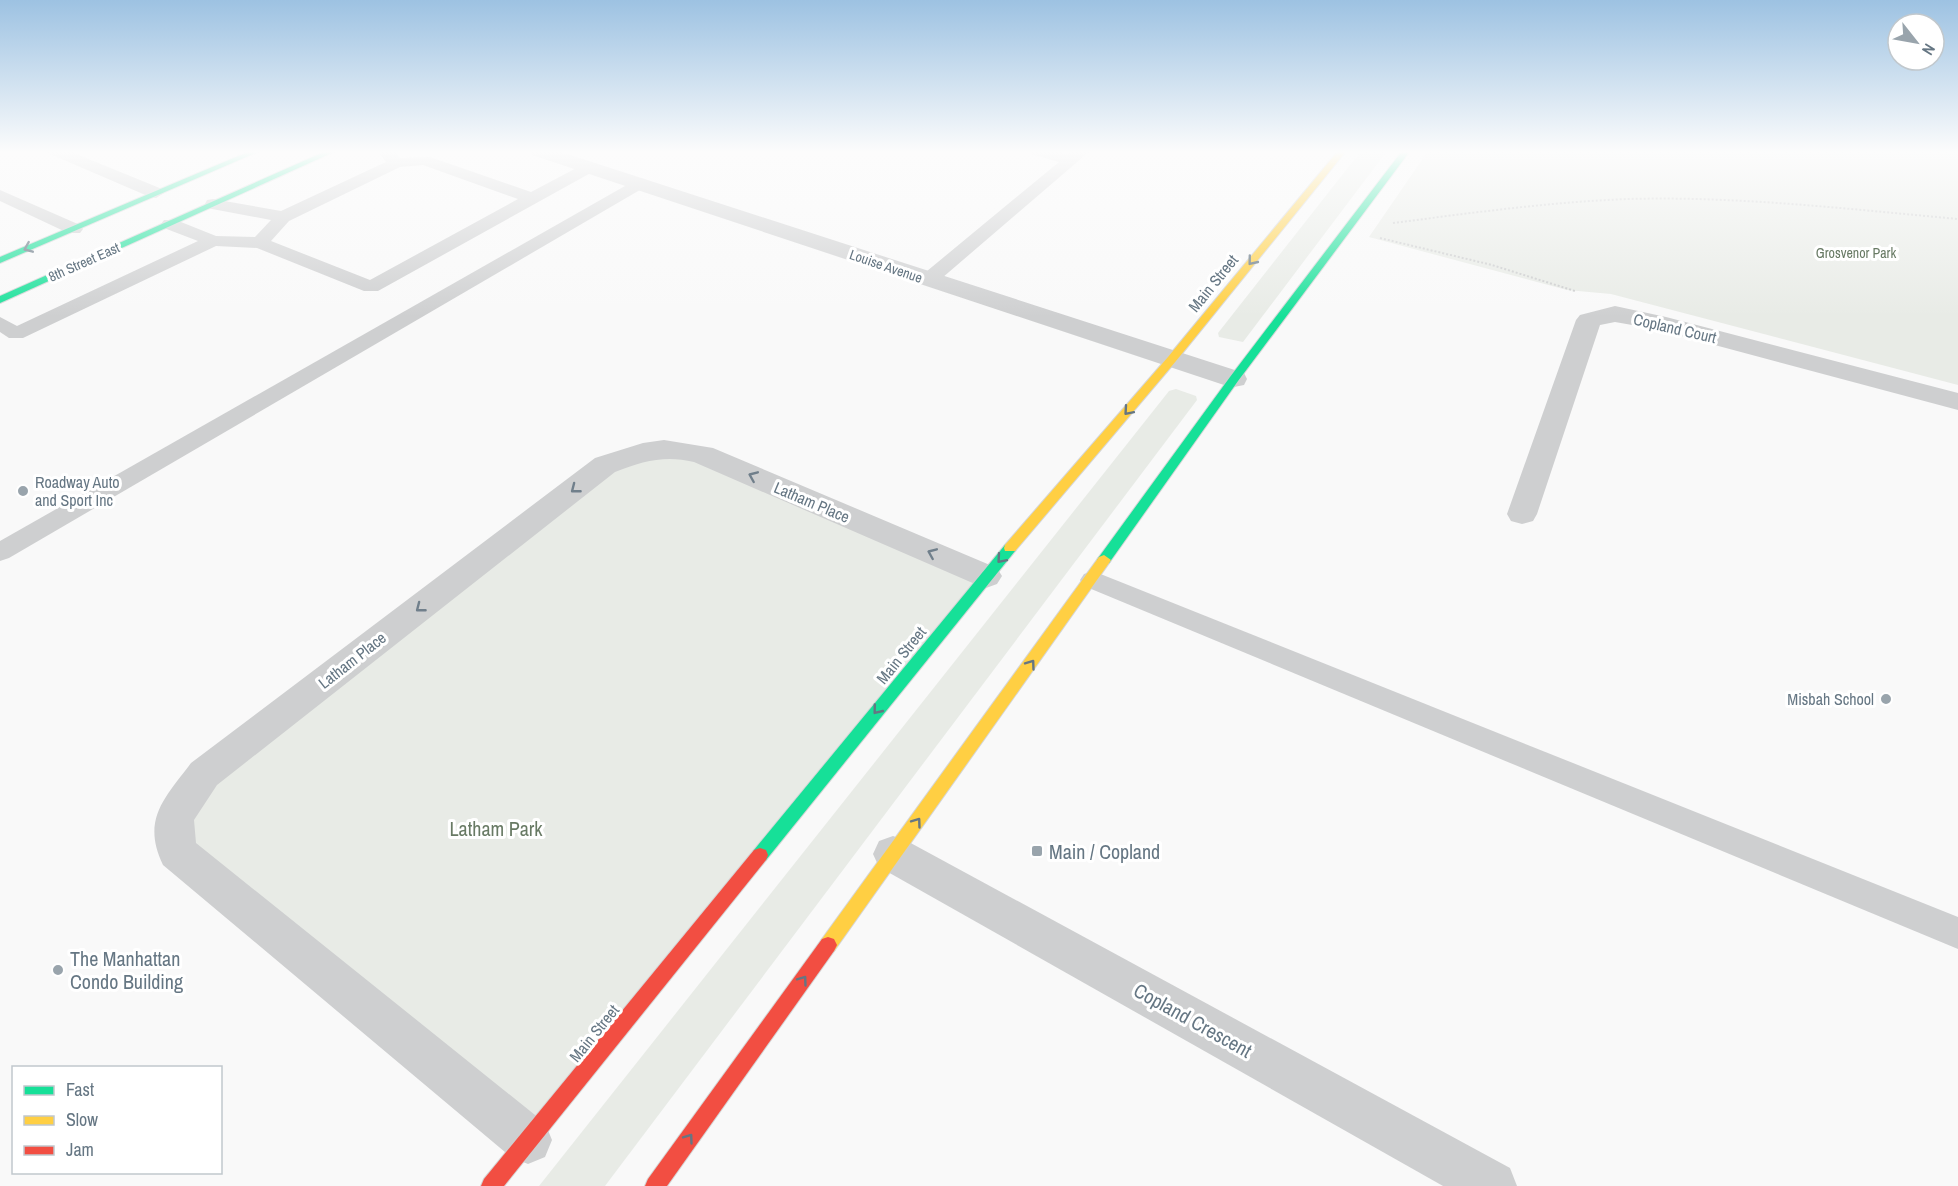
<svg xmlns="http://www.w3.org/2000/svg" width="1958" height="1186" viewBox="0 0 1958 1186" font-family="'Archivo Narrow',sans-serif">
<rect width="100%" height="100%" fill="#f9f9f9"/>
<g fill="#e8ebe6">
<polygon points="1361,151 1387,151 1243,342 1219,337 1218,333"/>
<polygon points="1428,151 1958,151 1958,385 1611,294 1567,290 1369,237"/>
<polygon points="1176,389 1196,396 1197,400 605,1186 539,1186 1169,391"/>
<polygon points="676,448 986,576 528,1140 177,852 204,774 605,465"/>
</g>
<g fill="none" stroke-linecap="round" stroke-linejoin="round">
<g stroke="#d5d6d7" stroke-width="2">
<g id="fast">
<polygon points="250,151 260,151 0,263 0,257"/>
<polygon points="326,151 336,151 0,303 0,296"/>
<polygon points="1402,151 1410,151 1238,381 1109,563 1099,563 1097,560 1099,557 1230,377"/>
<polygon points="1010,543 1016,548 1015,551 766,860 760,862 754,860 752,855 754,850 1005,545"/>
</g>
</g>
<g stroke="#d5d6d7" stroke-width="2">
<g id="slow">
<polygon points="1338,151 1346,151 1176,361 1015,551 1005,551 1004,548 1005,545 1168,357"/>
<polygon points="1104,555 1111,560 1109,563 834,951 828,953 822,951 819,945 822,939 1099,557"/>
</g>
</g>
<g stroke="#d5d6d7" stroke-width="2">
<g id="jam">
<polygon points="760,848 766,850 768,855 766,860 504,1186 481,1186 484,1179 754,850"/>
<polygon points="828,937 834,939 837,945 834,951 667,1186 645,1186 648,1179 822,939"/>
</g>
</g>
<g stroke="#cbcccd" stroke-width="2" stroke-dasharray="2 2" stroke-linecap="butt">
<path d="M1393,223c78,-10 156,-21 235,-24 110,-3 220,10 330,20"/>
<polyline points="1380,238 1492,265 1575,291"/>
</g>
<g fill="#cecfd0" fill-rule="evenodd">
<polygon points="48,151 69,151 162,189 164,193 156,198 150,197 50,154"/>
<path d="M378,151h16l6,7 30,-1 101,35 53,-28h12l2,3 -2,3 -218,121h-14l-107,-43 -41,-2 -193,92h-14l-9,-6v-15l17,9 181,-85 -34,-13 -3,-4 3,-4h12l40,16 39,1 16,-17 -64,-12 -2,-4 2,-4 6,-1 68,12 105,-49zM423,165l95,34 -148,81 -99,-39 18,-20 111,-54z"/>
<polygon points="1029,151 1054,151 1068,154 1073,151 1090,151 935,284 921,284 919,280 921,276 1059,162 1031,154"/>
<polygon points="639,178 645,179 647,183 645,187 9,558 0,561 0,541"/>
<polygon points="0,190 80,225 83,229 80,233 68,233 0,201"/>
<polygon points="1093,571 1958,917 1958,949 1084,586 1080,580 1084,574"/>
</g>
<g fill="#cecfd0" fill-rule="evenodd">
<polygon points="529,151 558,151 1244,373 1247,379 1244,385 1234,387 1224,385 532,155"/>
<polygon points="1615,306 1666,317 1958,393 1958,410 1655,329 1615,322 1600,325 1537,514 1533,521 1522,524 1511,521 1507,514 1576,320 1580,315"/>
<path d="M664,440l49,8 284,120 5,8 -5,8 -11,4 -11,-4 -281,-122c-29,-7 -51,-1 -79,10l-398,313 -23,35 2,23 349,280 7,17 -7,17 -17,7 -17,-7 -348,-292c-22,-46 2,-67 28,-102l404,-305 48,-15z"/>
<polygon points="893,836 907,841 1510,1168 1517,1186 1443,1186 879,867 873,854 879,841"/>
</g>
<use href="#fast" fill="#16e098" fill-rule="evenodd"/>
<use href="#slow" fill="#ffcf43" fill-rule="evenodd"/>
<use href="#jam" fill="#f24e42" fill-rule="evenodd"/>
</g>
<defs><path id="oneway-chevron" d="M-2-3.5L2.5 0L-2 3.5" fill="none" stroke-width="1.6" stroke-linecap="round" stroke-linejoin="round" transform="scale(1.5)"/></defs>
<g stroke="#657683">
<use href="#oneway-chevron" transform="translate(28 248) rotate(157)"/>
<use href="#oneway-chevron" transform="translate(1252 261) rotate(129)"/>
<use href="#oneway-chevron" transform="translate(1128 411) rotate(131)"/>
<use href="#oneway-chevron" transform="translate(1001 559) rotate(131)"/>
<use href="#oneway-chevron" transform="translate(1031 664) rotate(-54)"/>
<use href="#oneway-chevron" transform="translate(877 710) rotate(129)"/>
<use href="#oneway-chevron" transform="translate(917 822) rotate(-54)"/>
<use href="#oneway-chevron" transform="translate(803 980) rotate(-54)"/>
<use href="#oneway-chevron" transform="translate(689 1138) rotate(-54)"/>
</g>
<g stroke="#707f8b">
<use href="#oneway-chevron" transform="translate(753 476) rotate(-157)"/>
<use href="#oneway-chevron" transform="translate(575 489) rotate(142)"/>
<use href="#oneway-chevron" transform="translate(932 553) rotate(-157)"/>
<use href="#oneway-chevron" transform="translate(420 608) rotate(142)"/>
</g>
<linearGradient id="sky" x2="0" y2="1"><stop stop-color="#9dc2e2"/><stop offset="0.48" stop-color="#fcfcfc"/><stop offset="1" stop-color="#fcfcfc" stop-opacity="0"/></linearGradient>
<rect width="1958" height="317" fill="url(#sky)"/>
<g fill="#99a4ac" stroke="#fff" stroke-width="2">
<circle cx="23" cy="491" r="6"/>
<circle cx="1886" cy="699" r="6"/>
<rect x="1031" y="845" width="12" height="12" rx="3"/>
<circle cx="58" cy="970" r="6"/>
</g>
<g text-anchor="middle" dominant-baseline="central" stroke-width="6" stroke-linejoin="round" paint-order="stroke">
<g font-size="14" fill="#687a64" stroke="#fff">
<text x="1856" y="253">Grosvenor Park</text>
</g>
<g font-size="14" fill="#657683" stroke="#fff">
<text transform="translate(84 262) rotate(-24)">8th Street East</text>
<text transform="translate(886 266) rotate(19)">Louise Avenue</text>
</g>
<g font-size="16" fill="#657683" stroke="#fff">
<text transform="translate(1213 283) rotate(-51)">Main Street</text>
<text transform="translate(1675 328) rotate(13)">Copland Court</text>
<text transform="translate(812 502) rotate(23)">Latham Place</text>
<text transform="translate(901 655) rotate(-51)">Main Street</text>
<text transform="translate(352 660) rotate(-38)">Latham Place</text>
<text transform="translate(594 1033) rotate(-51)">Main Street</text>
</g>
<g font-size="16" fill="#657683" stroke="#fff" text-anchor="start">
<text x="35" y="482">Roadway Auto<tspan x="35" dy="18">and Sport Inc</tspan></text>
<text x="1874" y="699" text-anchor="end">Misbah School</text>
</g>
<g font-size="20" fill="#687a64" stroke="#fff">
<text x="496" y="828">Latham Park</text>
</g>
<g font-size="20" fill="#657683" stroke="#fff" text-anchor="start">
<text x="1049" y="851">Main / Copland</text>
<text x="70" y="958">The Manhattan<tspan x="70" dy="23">Condo Building</tspan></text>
</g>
<g font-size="20" fill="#657683" stroke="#fff">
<text transform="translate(1193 1020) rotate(29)">Copland Crescent</text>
</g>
</g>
<rect x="12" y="1066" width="210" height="108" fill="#ffffff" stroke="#c1c8cd" stroke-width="1.5"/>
<rect x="24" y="1086" width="30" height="9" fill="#16e098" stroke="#c1c8cd" stroke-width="1.5"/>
<text x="66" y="1096" font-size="18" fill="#657683">Fast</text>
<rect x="24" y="1116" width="30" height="9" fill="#ffcf43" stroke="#c1c8cd" stroke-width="1.5"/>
<text x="66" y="1126" font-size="18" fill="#657683">Slow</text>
<rect x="24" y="1146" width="30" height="9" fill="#f24e42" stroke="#c1c8cd" stroke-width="1.5"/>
<text x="66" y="1156" font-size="18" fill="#657683">Jam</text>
<g transform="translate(1916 42) rotate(121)"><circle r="28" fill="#ffffff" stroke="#c1c8cd" stroke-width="1.5"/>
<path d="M0-4.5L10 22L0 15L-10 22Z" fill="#99a4ac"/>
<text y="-9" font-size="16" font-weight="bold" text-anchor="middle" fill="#657683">N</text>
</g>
</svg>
